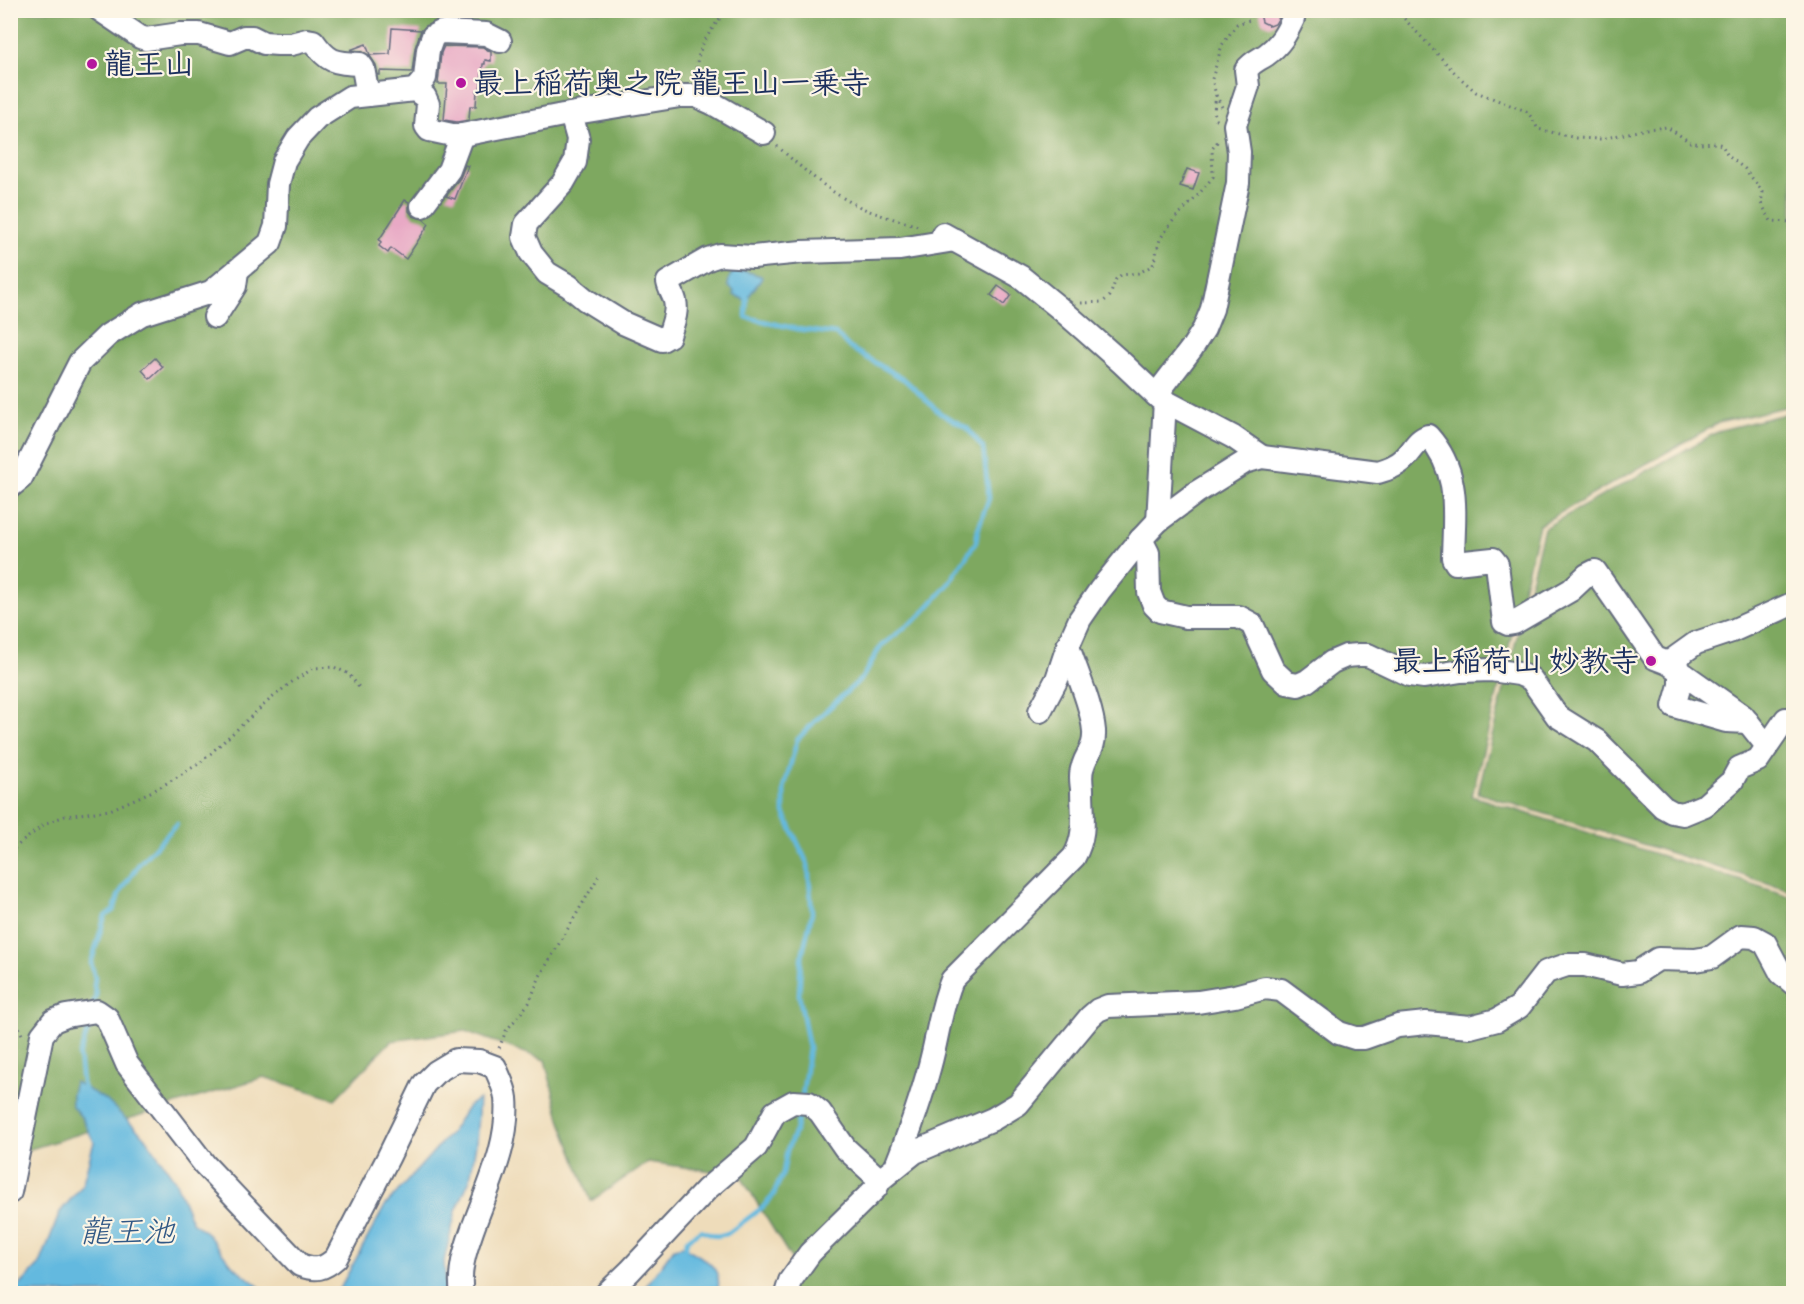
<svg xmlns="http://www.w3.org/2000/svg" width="1804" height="1304" viewBox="0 0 1804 1304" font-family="Caveat,'Klee One',sans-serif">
<rect width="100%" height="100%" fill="#fcf5e5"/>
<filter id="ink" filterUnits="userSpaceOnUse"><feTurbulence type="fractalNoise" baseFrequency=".0167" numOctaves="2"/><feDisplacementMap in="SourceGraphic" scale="12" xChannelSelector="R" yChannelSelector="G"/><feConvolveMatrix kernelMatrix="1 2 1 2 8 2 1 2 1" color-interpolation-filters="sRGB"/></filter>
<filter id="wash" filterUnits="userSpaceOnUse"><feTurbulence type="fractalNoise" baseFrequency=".008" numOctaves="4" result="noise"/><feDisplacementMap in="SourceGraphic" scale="24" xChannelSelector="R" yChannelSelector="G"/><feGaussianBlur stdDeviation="1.35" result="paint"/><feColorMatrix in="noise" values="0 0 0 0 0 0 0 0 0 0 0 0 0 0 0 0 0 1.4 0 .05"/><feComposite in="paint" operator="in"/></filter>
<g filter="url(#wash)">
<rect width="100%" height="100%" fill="#eedcba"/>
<g fill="#7ea860" stroke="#4c6c5f" stroke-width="1.5">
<polygon points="11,11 1793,11 1793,405 1718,423 1539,525 1472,796 1793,897 1793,1293 790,1293 794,1263 740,1175 648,1162 591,1201 560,1119 545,1060 465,1031 391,1041 335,1099 264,1077 11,1155"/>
<polygon points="1793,412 1793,891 1478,793 1544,528 1721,430"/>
</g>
<g fill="#63b9df" stroke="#3f749e" stroke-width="1.5">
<path d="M736,271h8l17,5 1,2 -16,22 -12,-5v-4l-6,-5c1,-7 2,-13 8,-15z"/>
<polygon points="75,1082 106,1100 145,1137 175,1180 192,1222 206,1232 232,1265 267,1293 13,1293 40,1264 60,1212 82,1186 94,1142 82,1118 72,1106 72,1094"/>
<polygon points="479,1099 476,1144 470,1179 456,1211 444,1261 446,1293 336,1293 341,1286 385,1206 452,1131 468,1106"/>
<path d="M682,1246c20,11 43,21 35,47h-76l33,-45z"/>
</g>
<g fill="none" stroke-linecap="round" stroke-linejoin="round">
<g stroke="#63b9df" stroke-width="4.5">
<polyline points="747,294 746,317 797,329 836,334 850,348 905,380 940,413 967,428 983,448 989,498 978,529 976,542 947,586 920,616 881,646 862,678 817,719 797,740 784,789 784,813 808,865 812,913 801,960 799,995 809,1048 802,1097"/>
<polyline points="93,1005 96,995 94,986 95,978 91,963 105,916 114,910 119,894 139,864 177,824"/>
<polyline points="85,1092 82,1083 79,1056 92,1019"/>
<polyline points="684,1253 687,1240 701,1230 716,1236 727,1234 763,1207 773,1196 783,1173 787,1150 796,1129 800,1109"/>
</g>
</g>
<g id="blocks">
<g fill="#e8a9c5">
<polygon points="1259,10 1283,10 1275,24 1270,26 1262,22"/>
<polygon points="392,28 421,30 415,48 412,72 380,71 380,75 378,75 376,65 370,56 361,51 350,50 366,44 370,55 390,54"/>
<polygon points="444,46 483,47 491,52 491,61 485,60 485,64 483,64 480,91 477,91 476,106 470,106 469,120 457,122 444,120 447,84 438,84 441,53"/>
<polygon points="465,165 468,166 455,199 446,196 460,178"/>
<polygon points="1187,169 1199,173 1193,190 1180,186"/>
<polygon points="405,200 409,202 409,211 413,216 423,219 429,224 406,259 391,248 388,253 379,246 381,242 379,240"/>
<polygon points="998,286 1011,295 1004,305 991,295"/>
<polygon points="155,358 163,367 150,379 142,370"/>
</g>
</g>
</g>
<g filter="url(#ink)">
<use href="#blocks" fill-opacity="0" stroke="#656c7e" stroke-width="1.5"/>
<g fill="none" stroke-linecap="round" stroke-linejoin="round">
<g stroke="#656c7e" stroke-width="26">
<g id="minor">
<path d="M100,10l40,27 6,2 34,-5h19l31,9 14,-6h8l12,6 14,1h13l16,-4 6,1c15,21 21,22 47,23l3,4 5,27"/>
<polyline points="415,90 425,78 428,50 433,36 441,32 486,34 500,41"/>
<path d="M571,114l7,25 -3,23 -12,21 -37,41 -2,13 7,16 16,20 22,13 17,14 37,23 39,17 7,-4c3,-11 9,-23 6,-35 -1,-6 -6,-12 -7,-19l40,-23 12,-4 33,2 49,-5 98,-3 55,-9"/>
<polyline points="422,206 449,170 462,135"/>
<polyline points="943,234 1021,277 1063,311 1122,363 1159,398 1233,437 1262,457"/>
<polyline points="215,317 235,286 237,271"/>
<path d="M1156,395l36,-47 12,-19 8,-20 26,-126 1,-31 -4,-27 13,-39 -2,-16c7,-9 11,-9 20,-15 14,-10 20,-21 27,-36"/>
<polyline points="10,487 21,478 80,362 108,335 142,314 211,292 270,243 276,226 278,184 284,161 298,138 317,118 350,97 415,90 425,97 428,104 426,126 429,130 457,136 563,115 680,96 696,96 712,103 764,133"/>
<polyline points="1158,521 1165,401"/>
<polyline points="1141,539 1148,553 1149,592 1154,605 1160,611 1186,617 1239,617 1252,624 1273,670 1287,683 1298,685 1307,681 1332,662 1346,656 1359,655 1368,655 1410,675 1424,677 1461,671 1491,670 1519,674 1531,679 1557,716 1597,741 1663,807 1672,812 1683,814 1705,805 1732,781 1739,768 1758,760 1786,719 1794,719"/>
<polyline points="1668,663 1696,643 1732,631 1794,603"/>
<polyline points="1680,672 1680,685 1674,706 1726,721 1748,722"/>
<path d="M1040,711l17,-32 11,-33 12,-27 20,-29 41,-51 17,-18 39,-29 48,-30 17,-5 116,15c10,-3 19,-6 26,-13 9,-8 12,-19 24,-23 33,37 26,75 25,122l3,5 37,-4 4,5 7,58 4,2 6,-1 57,-33 16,-15 8,-4 60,87 13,5 75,53 24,30"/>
<path d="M896,1166c13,-33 25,-67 34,-101 8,-29 10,-56 22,-85l122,-123c13,-23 8,-42 8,-68 -1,-8 -2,-16 1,-23 4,-14 12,-17 11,-35 -2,-25 -18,-60 -26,-85"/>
<polyline points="880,1180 915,1152 993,1119 1018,1104 1090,1017 1098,1010 1108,1006 1198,1002 1235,996 1265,988 1281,990 1339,1033 1355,1038 1364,1038 1398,1026 1426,1023 1470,1027 1497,1020 1519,1007 1546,972 1567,965 1585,965 1622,974 1638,972 1658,959 1695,960 1712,957 1741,936 1754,937 1765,943 1781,973 1794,984"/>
<path d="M10,1192l32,-157 11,-14 13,-5 31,-5 10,7 20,46 78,101 95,100c16,6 24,4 36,-7l52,-100 36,-74 12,-12 20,-12 23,1 16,6c4,10 10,21 11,31 4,46 -19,90 -34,133 -7,20 -14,41 -10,63"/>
<polyline points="606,1294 630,1271 707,1189 756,1147 775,1112 793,1102 809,1103 820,1112 845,1148 880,1180 876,1188 810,1253 790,1281 786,1294"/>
</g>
</g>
<g stroke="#656c7e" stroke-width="3" stroke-dasharray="1.5 4.5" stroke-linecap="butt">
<polyline points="1396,10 1457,75 1476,92 1526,111 1532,118 1538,129 1576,138 1602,139 1646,129 1667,127 1690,142 1700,144 1716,143 1722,145 1728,156 1745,169 1763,192 1761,203 1771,221 1794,222"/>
<path d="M696,80c-1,-32 12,-45 30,-70"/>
<polyline points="1216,95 1214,111 1217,122"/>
<polyline points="1222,107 1216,95 1212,79 1222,45 1237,24 1253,19"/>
<path d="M777,146c27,24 56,50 90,64 17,7 36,11 54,17"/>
<polyline points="1081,303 1103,302 1110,296 1116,279 1121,275 1139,273 1153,265 1160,239 1175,218 1193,201 1213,177 1212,149 1218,141"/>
<polyline points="10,853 18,845 46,823 65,816 110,810 157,789 200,763 267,702 289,684 314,668 334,667 349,674 361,690"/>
<polyline points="10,1005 23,1037"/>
<polyline points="499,1048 506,1031 529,1003 540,976 600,874"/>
</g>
<use href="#minor" stroke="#fff" stroke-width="22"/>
</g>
</g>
<g fill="#b5179e" stroke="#fcf5e5" stroke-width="2">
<circle cx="92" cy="64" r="6"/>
<circle cx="461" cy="83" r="6"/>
<circle cx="1651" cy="661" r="6"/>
</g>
<g text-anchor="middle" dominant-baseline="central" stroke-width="4.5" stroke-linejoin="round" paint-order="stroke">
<g font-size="30" font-weight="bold" fill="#1b2f5e" stroke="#fcf5e5" text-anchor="start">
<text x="104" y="64">龍王山</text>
<text x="473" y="83">最上稲荷奥之院 龍王山一乗寺</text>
<text x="1639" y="661" text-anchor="end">最上稲荷山 妙教寺</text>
</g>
<g font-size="32" font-style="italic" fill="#315885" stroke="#fcf5e5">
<text x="127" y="1231">龍王池</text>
</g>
</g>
<rect width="1804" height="1304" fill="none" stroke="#fcf5e5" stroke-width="36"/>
</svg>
